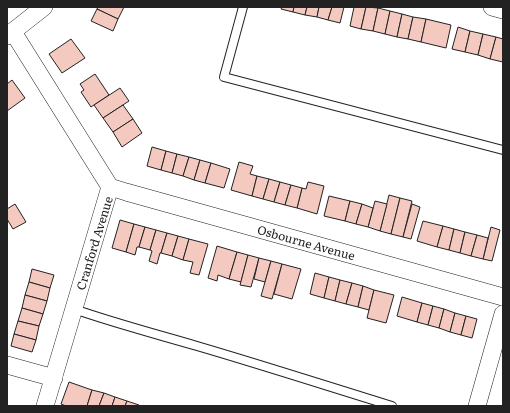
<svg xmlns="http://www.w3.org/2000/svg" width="510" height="413" viewBox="0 0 510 413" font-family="Literata,serif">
<rect width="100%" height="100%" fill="#fff"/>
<g fill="#f3c9c0" stroke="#222">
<polygon points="98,7 124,7 118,19 97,9"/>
<polygon points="282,7 294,7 293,12 281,9"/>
<polygon points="294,7 307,7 305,15 293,12"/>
<polygon points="307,7 319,7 317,17 305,15"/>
<polygon points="319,7 332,7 328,20 317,17"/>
<polygon points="332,7 344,7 340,23 328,20"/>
<polygon points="354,7 366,7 361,29 350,26"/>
<polygon points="366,7 378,8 373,31 361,29"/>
<polygon points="378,8 390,11 385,34 373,31"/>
<polygon points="97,9 118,19 113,31 91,21"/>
<polygon points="390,11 402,14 397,37 385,34"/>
<polygon points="402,14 413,17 408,39 397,37"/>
<polygon points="413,17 426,19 421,42 408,39"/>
<polygon points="426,19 451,25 446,48 421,42"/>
<polygon points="458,27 470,31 465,52 452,49"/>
<polygon points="470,31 483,34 478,55 465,52"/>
<polygon points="483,34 496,37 490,59 478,55"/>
<polygon points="496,37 503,39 503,62 490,59"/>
<polygon points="71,39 85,58 62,73 49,54"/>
<polygon points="95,74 109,95 91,107 81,92 84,90 80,84"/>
<polygon points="12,80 25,98 7,111 7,84"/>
<polygon points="120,88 129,101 103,118 94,105"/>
<polygon points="123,105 133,119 113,132 103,118"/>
<polygon points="133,119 142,133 122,147 113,132"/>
<polygon points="152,147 166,151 161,170 147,166"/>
<polygon points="166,151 177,154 172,173 161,170"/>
<polygon points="177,154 189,157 183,176 172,173"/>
<polygon points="189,157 200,160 194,180 183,176"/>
<polygon points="200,160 211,163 205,183 194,180"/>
<polygon points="239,162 253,166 250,174 257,176 252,196 231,190"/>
<polygon points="211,163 230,169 224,188 205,183"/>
<polygon points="257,176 269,179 263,199 252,196"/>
<polygon points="269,179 280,182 274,202 263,199"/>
<polygon points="280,182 291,185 285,205 274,202"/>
<polygon points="308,182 324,186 317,214 297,208 302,188 306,189"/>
<polygon points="291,185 302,188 297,208 285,205"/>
<polygon points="389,195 400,198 391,234 380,231"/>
<polygon points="329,196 350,201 345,221 324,216"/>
<polygon points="400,198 412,201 403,237 391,234"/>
<polygon points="350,201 362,204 356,224 345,221"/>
<polygon points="375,201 387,204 380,231 368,227"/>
<polygon points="15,204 26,222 13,229 7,219 7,209"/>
<polygon points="362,204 373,208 368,227 356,224"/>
<polygon points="412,204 420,207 411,239 403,237"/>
<polygon points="120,220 134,224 126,252 112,248"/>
<polygon points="423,221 443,226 437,247 417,241"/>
<polygon points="134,224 145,227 139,247 137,247 135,255 126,252"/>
<polygon points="443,226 454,229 449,250 437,247"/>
<polygon points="145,227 156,230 150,250 139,247"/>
<polygon points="491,227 500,230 492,261 483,259"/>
<polygon points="454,229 465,232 460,253 449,250"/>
<polygon points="156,230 167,233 161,253 160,253 157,264 149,261 152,251 150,250"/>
<polygon points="465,232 477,235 471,256 460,253"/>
<polygon points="167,233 178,236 172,256 161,253"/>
<polygon points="477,235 488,238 483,259 471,256"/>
<polygon points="178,236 189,239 183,260 172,256"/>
<polygon points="189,239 208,244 199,275 190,273 193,262 183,260"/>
<polygon points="217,246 237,252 229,279 218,275 217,281 208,278"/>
<polygon points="237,252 248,255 241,282 229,279"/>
<polygon points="248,255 259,258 251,287 240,285"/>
<polygon points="259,258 271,261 265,282 254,279"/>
<polygon points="271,261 282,264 272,299 261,296"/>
<polygon points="282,264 301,269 292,299 274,294"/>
<polygon points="32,269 54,275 50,288 29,282"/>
<polygon points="315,273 329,277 324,298 310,294"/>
<polygon points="329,277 340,280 335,301 324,298"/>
<polygon points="340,280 352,283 346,304 335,301"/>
<polygon points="29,282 50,288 47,301 25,295"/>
<polygon points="352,283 363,286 358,307 346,304"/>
<polygon points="363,286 374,290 369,310 358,307"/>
<polygon points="374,290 394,295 386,323 367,318"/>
<polygon points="25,295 47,301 43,314 22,308"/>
<polygon points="402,297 422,303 417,322 397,316"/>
<polygon points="422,303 433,306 428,325 417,322"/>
<polygon points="433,306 444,309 439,328 428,325"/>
<polygon points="22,308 43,314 39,326 18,321"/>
<polygon points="444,309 455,313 450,332 439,328"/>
<polygon points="455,313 466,316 461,335 450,332"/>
<polygon points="466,316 477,319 472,338 461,335"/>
<polygon points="18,321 39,326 36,340 14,334"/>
<polygon points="14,334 36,340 32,352 11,346"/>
<polygon points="69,382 92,390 87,406 66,406 61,404"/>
<polygon points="92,390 104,393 99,406 87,406"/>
<polygon points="104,393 115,397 112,406 99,406"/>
<polygon points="115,397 127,401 125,406 112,406"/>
<polygon points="127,401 139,405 138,406 125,406"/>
</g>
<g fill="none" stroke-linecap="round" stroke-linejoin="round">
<g stroke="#222" stroke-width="10">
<g id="lane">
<polyline points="243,7 224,77 503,150"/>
<path d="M74,309c40,14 82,25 123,37 65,19 130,40 195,60"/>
</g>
</g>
<g stroke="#222" stroke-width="18">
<g id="street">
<polyline points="492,7 503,10"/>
<polyline points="13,32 110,187 45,406"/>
<polyline points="7,36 44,7"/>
<path id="s1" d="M110,187l16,5 377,105"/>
<polyline points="7,365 54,378"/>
<polyline points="477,406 503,314"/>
</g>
</g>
<use href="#lane" stroke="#fff" stroke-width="8"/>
<use href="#street" stroke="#fff" stroke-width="17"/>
</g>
<g text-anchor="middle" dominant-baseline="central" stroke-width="3" stroke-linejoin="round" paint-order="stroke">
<g font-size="12" fill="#222" stroke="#fff">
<text stroke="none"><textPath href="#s1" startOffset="204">Osbourne Avenue</textPath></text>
<text transform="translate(94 243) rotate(-73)">Cranford Avenue</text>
</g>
</g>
<rect width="510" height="413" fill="none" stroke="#222222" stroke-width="16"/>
</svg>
